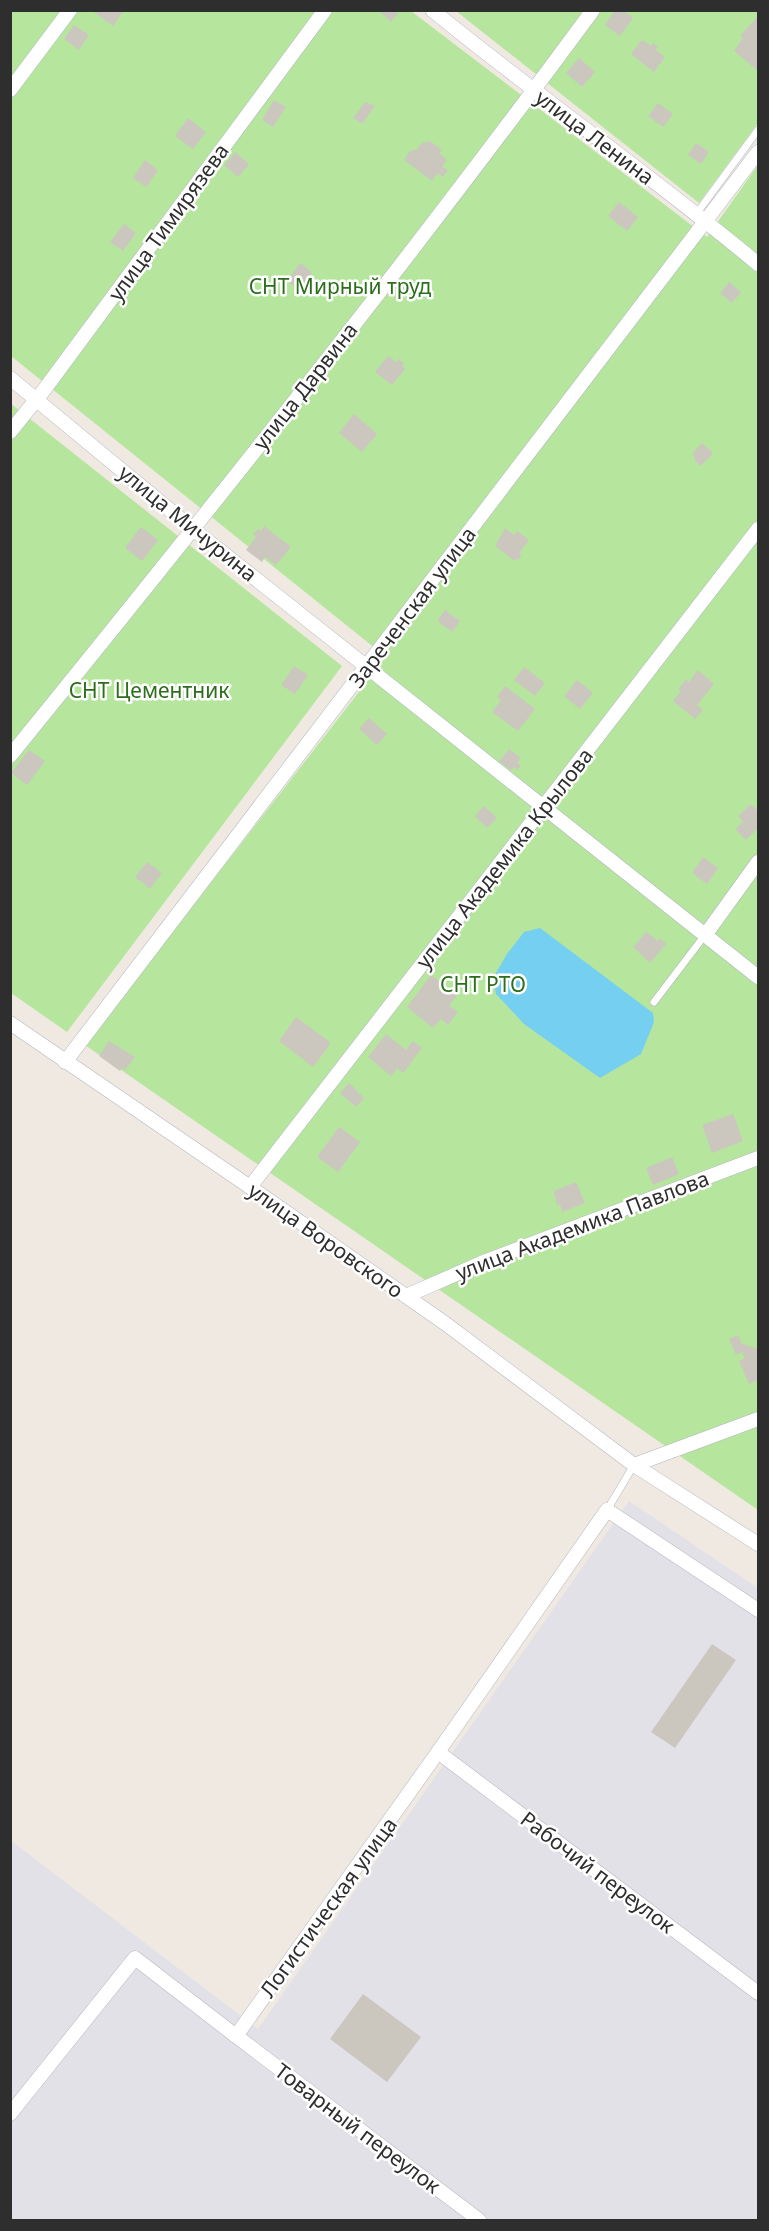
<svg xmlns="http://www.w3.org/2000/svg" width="769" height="2231" viewBox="0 0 769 2231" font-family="'Noto Sans',sans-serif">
<rect width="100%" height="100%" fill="#efe9e1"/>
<polygon fill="#e3e1e8" points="629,1501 758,1588 758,2220 11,2220 10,1840 258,2029"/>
<g fill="#b6e59e">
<polygon points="10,11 411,11 707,237 758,165 758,1510 85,1045 386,657 11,356"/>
<polygon points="456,11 758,11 758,123 699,203"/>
<polygon points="10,403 342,666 67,1032 11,993"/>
</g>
<polygon fill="#75cff0" points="540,928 653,1013 654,1022 641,1054 600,1078 524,1024 496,994 493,978 507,954 524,932"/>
<g fill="#cbc7bf">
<polygon points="91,10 124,10 113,26"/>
<polygon points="378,10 395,10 398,13 391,22"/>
<polygon points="615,10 623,10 633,18 620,36 605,25"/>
<polygon points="758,16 758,71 734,51 743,38 740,36"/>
<polygon points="74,25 89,35 79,50 64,39"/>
<polygon points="642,40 651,46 653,43 658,47 656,50 665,57 654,72 631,54"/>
<polygon points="579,58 595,72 582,87 566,73"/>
<polygon points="274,100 286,107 273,127 262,120"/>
<polygon points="365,102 375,106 362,124 353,118"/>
<polygon points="658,103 673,114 663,127 648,116"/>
<polygon points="188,118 206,132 193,149 175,136"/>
<polygon points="430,141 442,150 439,153 447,160 442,167 448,170 443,177 438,173 432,181 404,160 410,151 417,149 422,143"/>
<polygon points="696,143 709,152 701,164 688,155"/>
<polygon points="235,152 249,164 238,177 224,165"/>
<polygon points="145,160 158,170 146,187 133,178"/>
<polygon points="619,202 638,217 627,231 608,216"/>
<polygon points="124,224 136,233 123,251 110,242"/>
<polygon points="300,263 312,272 307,280 310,283 307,287 303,285 299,290 287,281"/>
<polygon points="729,282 741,292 732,303 720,293"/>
<polygon points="388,356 396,362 399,359 404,363 402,366 405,369 392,385 375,372"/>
<polygon points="354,414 377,434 362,452 339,433"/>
<polygon points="702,443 713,453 701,466 694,460 696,458 692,454"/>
<polygon points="264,526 291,547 276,565 265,557 262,562 246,550 256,537 253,534 258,529 261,531"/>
<polygon points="141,527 158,540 142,561 125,548"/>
<polygon points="505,528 514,535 517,531 529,540 520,552 521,556 519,559 513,560 495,546"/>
<polygon points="445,610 460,621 452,632 437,621"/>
<polygon points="294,666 308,675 295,694 281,685"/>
<polygon points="524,667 545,683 535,696 514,680"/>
<polygon points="698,670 714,684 697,705 703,710 695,719 673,701 681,691 678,689 686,679 689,682"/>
<polygon points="577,680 593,693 580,709 564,696"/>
<polygon points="505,686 535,709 518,731 492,712 501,700 497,697"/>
<polygon points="369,718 387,734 377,745 359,729"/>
<polygon points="509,749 521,758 517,763 521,766 517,770 514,767 511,770 499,761"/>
<polygon points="29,750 45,761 27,785 11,773"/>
<polygon points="751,804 758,811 758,828 746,840 735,829 743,822 738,816"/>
<polygon points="484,806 497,818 487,828 475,816"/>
<polygon points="703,857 718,868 707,884 692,873"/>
<polygon points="147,862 162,873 150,889 135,877"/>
<polygon points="646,932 658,941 660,938 666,944 650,963 633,947"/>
<polygon points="431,975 457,995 449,1006 458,1012 448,1025 441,1019 433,1028 407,1007"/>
<polygon points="296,1017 331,1043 313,1067 279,1041"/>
<polygon points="386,1034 406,1050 413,1041 422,1048 403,1073 397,1068 391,1076 368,1057"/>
<polygon points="109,1041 135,1057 125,1070 122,1068 120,1071 99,1056"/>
<polygon points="349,1083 364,1098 356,1107 340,1093"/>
<polygon points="733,1114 743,1141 712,1153 702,1125"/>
<polygon points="339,1127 360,1142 338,1172 317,1157"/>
<polygon points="672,1157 679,1174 653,1185 646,1168"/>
<polygon points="576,1182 585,1203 562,1212 560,1204 557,1206 554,1191"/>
<polygon points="738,1335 742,1344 756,1348 758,1352 758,1380 749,1384 739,1361 745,1358 742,1352 736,1355 729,1339"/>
<polygon points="712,1644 736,1660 675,1748 651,1732"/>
<polygon points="363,1994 421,2037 387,2082 330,2039"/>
</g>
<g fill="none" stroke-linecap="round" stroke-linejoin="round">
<g stroke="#b4b7c1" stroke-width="8">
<g id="service">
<polyline points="697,213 758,130"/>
<polyline points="654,1002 705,935"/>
<polyline points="607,1510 634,1465"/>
</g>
</g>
<g stroke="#b4b7c1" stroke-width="15">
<g id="minor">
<path d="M432,10c107,87 220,166 326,254"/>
<polyline points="10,90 70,10"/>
<polyline points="10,378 194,530 758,977"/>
<polyline points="10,432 44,390 325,10"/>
<path d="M10,756c199,-245 396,-492 583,-746"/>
<polyline points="706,934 758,862"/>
<polyline points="10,1023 250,1187 446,1324 634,1465 758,1544"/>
<polyline points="65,1062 758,152"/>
<polyline points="250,1187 758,529"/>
<polyline points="406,1296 486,1261 758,1158"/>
<polyline points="634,1465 758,1419"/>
<polyline points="438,1752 758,1993"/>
<polyline points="236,2036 479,2220"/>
<polyline points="10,2114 135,1958 236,2036 438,1752 607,1510 758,1610"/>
</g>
</g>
<use href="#service" stroke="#fff" stroke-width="7"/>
<use href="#minor" stroke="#fff" stroke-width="14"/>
</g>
<g text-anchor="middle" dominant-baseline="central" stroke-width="5" stroke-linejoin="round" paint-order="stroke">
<g font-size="21" fill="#2e2e2e" stroke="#fff">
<text transform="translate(595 137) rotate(37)">улица Ленина</text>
<text transform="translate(168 222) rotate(-54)">улица Тимирязева</text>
<text transform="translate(305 386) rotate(-52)">улица Дарвина</text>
<text transform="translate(188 523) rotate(39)">улица Мичурина</text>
<text transform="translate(412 607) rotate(-53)">Зареченская улица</text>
<text transform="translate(504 858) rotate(-52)">улица Академика Крылова</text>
<text transform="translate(582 1225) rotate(-21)">улица Академика Павлова</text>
<text transform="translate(326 1240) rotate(35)">улица Воровского</text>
<text transform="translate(598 1872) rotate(37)">Рабочий переулок</text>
<text transform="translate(328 1907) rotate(-54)">Логистическая улица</text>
<text transform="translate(358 2128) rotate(37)">Товарный переулок</text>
</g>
<g font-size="21" fill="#2c6e1b" stroke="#fff">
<text x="340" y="286">СНТ Мирный труд</text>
<text x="149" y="690">СНТ Цементник</text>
<text x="483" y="984">СНТ РТО</text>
</g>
</g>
<rect width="769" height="2231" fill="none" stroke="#2e2e2e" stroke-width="24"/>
</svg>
